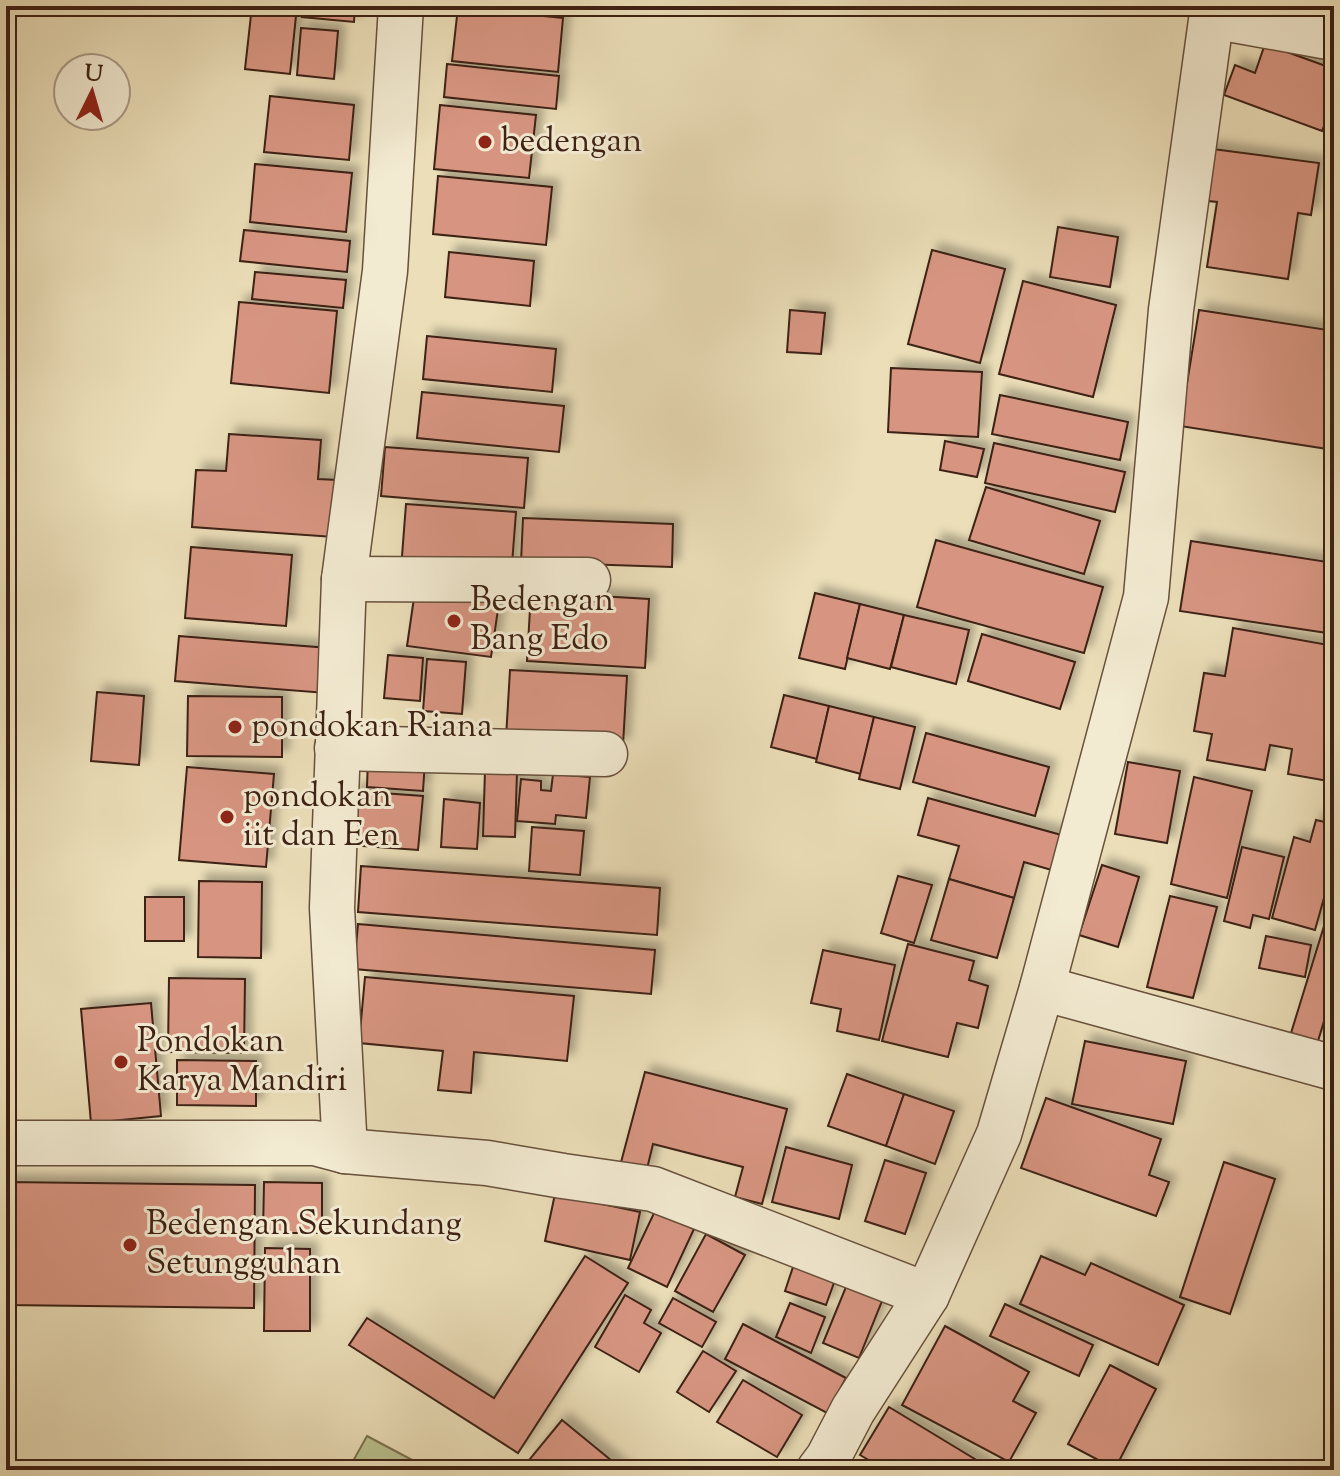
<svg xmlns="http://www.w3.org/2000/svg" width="1340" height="1476" viewBox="0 0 1340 1476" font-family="'Sorts Mill Goudy',serif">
<defs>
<filter id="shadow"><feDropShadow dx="7" dy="-7" stdDeviation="4" flood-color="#0004"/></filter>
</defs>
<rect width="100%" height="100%" fill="#ebdeb8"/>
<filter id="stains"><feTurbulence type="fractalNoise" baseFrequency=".0025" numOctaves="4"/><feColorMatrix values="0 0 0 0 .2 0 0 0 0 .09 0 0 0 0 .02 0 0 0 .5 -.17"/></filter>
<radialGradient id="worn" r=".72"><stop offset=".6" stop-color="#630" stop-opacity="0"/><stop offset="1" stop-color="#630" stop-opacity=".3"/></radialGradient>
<polygon fill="#b9c18e" stroke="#7b7150" stroke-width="2" points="367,1436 431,1470 348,1470"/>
<g fill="#d79581" stroke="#3d2113" stroke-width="2" filter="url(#shadow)">
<polygon points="252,6 297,6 290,74 245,69"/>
<polygon points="303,6 355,6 354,22 302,17"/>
<polygon points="475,6 552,6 551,14"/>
<polygon points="1253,6 1334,6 1334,15 1253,16"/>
<polygon points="458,7 563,18 558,72 452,61"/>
<polygon points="301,28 338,31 334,79 297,75"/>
<polygon points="1265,44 1334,69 1334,101 1322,131 1224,95 1235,65 1255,73"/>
<polygon points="447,64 559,76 556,109 444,97"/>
<polygon points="270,96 354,105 349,160 264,152"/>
<polygon points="440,105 536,115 529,178 434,169"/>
<polygon points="1205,148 1319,163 1311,215 1298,213 1288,279 1207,267 1217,202 1199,200"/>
<polygon points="255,164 352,173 346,232 250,222"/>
<polygon points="438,176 552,187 546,245 433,234"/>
<polygon points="1058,227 1118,237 1110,287 1050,277"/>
<polygon points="244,230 350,241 347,272 240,261"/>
<polygon points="932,250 1005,269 980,363 908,344"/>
<polygon points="449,252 534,261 530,306 445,297"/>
<polygon points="255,272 346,280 343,308 252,299"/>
<polygon points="1023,281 1116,305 1093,397 999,374"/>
<polygon points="1331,291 1334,291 1334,329 1327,328"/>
<polygon points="239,302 337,311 329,393 231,383"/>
<polygon points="790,310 825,313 821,354 787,352"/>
<polygon points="1199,310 1334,331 1334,450 1180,426"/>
<polygon points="427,336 556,349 552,392 423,379"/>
<polygon points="891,368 982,372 978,437 888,432"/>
<polygon points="422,392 564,406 559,452 417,438"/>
<polygon points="1000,395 1128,422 1120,460 992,434"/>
<polygon points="229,434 321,440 318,479 338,480 334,537 192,527 196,470 226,471"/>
<polygon points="945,441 984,449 977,477 940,470"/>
<polygon points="994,443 1125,472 1115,512 985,483"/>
<polygon points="385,447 528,458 524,508 381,496"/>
<polygon points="986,487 1100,521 1084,574 969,540"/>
<polygon points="406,504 516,512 511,577 401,569"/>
<polygon points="523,518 673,524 672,567 521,562"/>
<polygon points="936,540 1103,587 1084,653 917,607"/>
<polygon points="1191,541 1334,563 1334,634 1180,611"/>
<polygon points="191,547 292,555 286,626 185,618"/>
<polygon points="416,584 500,596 491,657 407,646"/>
<polygon points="531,592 649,599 645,668 527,661"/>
<polygon points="815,593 860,604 845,669 799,658"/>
<polygon points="860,604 904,615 890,669 847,658"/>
<polygon points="904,615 969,630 956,684 891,667"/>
<polygon points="1233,628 1334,646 1334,782 1288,774 1292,749 1270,745 1265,770 1207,760 1212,734 1194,731 1204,673 1225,676"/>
<polygon points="982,634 1075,662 1060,709 968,681"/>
<polygon points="179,636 329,648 326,693 175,681"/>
<polygon points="388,655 423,658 420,701 384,698"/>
<polygon points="427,659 466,662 462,714 423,711"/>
<polygon points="510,670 627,676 623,745 506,738"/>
<polygon points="97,692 144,696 139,765 91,761"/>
<polygon points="784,695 829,706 817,759 771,747"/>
<polygon points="188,696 282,697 282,757 187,756"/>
<polygon points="829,706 874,717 861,774 816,762"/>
<polygon points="874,717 915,727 900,789 859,779"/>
<polygon points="926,733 1049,767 1035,816 913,782"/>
<polygon points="368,758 425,761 423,791 367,787"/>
<polygon points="1128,762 1180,771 1167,843 1115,834"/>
<polygon points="187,767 274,774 266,867 179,860"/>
<polygon points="485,770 517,771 515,837 483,836"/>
<polygon points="553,774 590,777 586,818 556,815 555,824 517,821 521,779 541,781 541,790 551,791"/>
<polygon points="1194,777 1252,791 1227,898 1171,884"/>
<polygon points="354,791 423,796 418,850 350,845"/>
<polygon points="928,798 1065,836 1055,871 1024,862 1014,898 949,879 959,846 918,835"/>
<polygon points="444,799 480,803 477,849 441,847"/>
<polygon points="1316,820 1334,824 1334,862 1315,930 1272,918 1294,837 1310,842"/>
<polygon points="532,827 584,831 580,875 529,871"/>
<polygon points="1242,847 1284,857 1269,919 1253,915 1250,928 1224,921"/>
<polygon points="1102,865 1139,877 1118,947 1079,935"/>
<polygon points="361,866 660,888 657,935 358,912"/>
<polygon points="898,876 932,885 914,943 881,933"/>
<polygon points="949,879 1014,898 997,958 931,940"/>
<polygon points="199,881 262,882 261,958 198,957"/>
<polygon points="1170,896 1217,907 1193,998 1147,987"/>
<rect x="145" y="897" width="39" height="44"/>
<polygon points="358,924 655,950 651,994 354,969"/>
<polygon points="1324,926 1334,929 1334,988 1318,1041 1291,1033"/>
<polygon points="1266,936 1311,945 1305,977 1259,968"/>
<polygon points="908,944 974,961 969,980 988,986 978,1028 957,1023 948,1057 882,1041"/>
<polygon points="823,950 895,965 879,1040 837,1031 841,1009 811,1003"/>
<polygon points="365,977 574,996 567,1061 474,1052 471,1093 438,1090 443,1051 359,1043"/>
<polygon points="169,978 245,979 244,1053 168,1052"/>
<polygon points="151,1003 161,1116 91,1123 81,1009"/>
<polygon points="1085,1041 1186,1061 1173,1124 1072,1104"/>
<polygon points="177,1060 256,1061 256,1106 177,1105"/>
<polygon points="645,1072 787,1109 762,1204 735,1197 743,1167 653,1144 646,1173 620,1166"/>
<polygon points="847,1074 904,1094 886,1146 828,1126"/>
<polygon points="904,1094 954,1111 935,1164 886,1146"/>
<polygon points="1333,1094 1334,1094 1334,1127 1329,1127"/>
<polygon points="1046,1098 1161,1139 1149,1175 1169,1182 1156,1216 1021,1168"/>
<polygon points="786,1147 852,1165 839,1219 772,1202"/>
<polygon points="885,1160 926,1173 905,1234 865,1221"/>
<polygon points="1224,1162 1275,1179 1230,1314 1180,1297"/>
<polygon points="6,1182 255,1185 254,1308 6,1305"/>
<polygon points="264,1182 322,1183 322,1233 263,1233"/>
<polygon points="555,1194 640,1212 630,1260 545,1241"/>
<polygon points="655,1211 694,1229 667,1287 628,1268"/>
<polygon points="706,1234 745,1255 713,1312 675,1291"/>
<polygon points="265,1248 310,1249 310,1331 264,1331"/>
<polygon points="798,1252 840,1266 826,1305 785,1291"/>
<polygon points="585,1256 628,1283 518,1453 349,1345 367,1318 494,1398"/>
<polygon points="1041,1256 1085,1275 1091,1263 1184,1305 1158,1365 1020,1304"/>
<polygon points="848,1282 884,1296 859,1358 823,1343"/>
<polygon points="625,1295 651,1310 644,1323 661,1333 639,1372 595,1347"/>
<polygon points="673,1298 716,1322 702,1347 659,1323"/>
<polygon points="790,1303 825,1317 811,1353 776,1337"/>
<polygon points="1005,1304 1093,1345 1079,1376 990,1336"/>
<polygon points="743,1324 846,1378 827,1413 725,1359"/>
<polygon points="945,1326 1029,1372 1013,1401 1036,1413 1009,1462 902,1405"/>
<polygon points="703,1351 736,1371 709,1412 677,1392"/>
<polygon points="1110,1365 1156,1389 1115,1469 1068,1444"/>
<polygon points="743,1380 802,1415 777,1457 717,1422"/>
<polygon points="889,1407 988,1467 986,1470 886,1470 860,1455"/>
<polygon points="562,1420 623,1470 541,1470 529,1460"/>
</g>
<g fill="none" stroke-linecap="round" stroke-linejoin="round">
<g stroke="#68503c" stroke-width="47">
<g id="minor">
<polyline points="1212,16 1334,38"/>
<polyline points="344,579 588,580"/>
<polyline points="337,748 605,754"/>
<polyline points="1042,988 1334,1068"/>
<polyline points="6,1143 315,1143 345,1151 487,1163 563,1176 653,1189 927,1295"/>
<polyline points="345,1151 332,908 344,579 385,271 401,6"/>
<polyline points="819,1470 828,1458 853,1410 927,1295 999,1134 1042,988 1146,597 1171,310 1213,6"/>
</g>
</g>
<use href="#minor" stroke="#f2ead1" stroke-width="44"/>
</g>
<g fill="#8f2418" stroke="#f2ead1" stroke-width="3">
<circle cx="485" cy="142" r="8"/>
<circle cx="454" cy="621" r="8"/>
<circle cx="235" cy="727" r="8"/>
<circle cx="227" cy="817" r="8"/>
<circle cx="121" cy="1062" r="8"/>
<circle cx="130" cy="1245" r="8"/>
</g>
<g text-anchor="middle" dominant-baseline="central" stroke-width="6" stroke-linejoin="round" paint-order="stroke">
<g font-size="34" fill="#3d2113" stroke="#f2ead1" text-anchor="start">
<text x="501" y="142">bedengan</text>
<text x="470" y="601">Bedengan<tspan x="470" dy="39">Bang Edo</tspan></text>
<text x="251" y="727">pondokan Riana</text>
<text x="243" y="797">pondokan<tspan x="243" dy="39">iit dan Een</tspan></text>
<text x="137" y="1042">Pondokan<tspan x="137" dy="39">Karya Mandiri</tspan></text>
<text x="146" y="1225">Bedengan Sekundang<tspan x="146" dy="39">Setungguhan</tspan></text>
</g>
</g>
<rect width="1340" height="1476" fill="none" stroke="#ebdeb8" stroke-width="32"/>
<rect x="8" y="8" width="1324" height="1460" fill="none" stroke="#3d2113" stroke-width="4"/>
<rect x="16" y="16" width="1308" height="1444" fill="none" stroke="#3d2113" stroke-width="2"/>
<g transform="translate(92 92) rotate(5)"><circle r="38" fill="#f2ead1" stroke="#aa9a85" stroke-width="2"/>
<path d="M0-6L14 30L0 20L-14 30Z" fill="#8f2418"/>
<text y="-12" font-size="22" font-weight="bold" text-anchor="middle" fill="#3d2113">U</text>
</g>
<rect width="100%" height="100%" filter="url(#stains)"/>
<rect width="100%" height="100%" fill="url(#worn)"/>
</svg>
